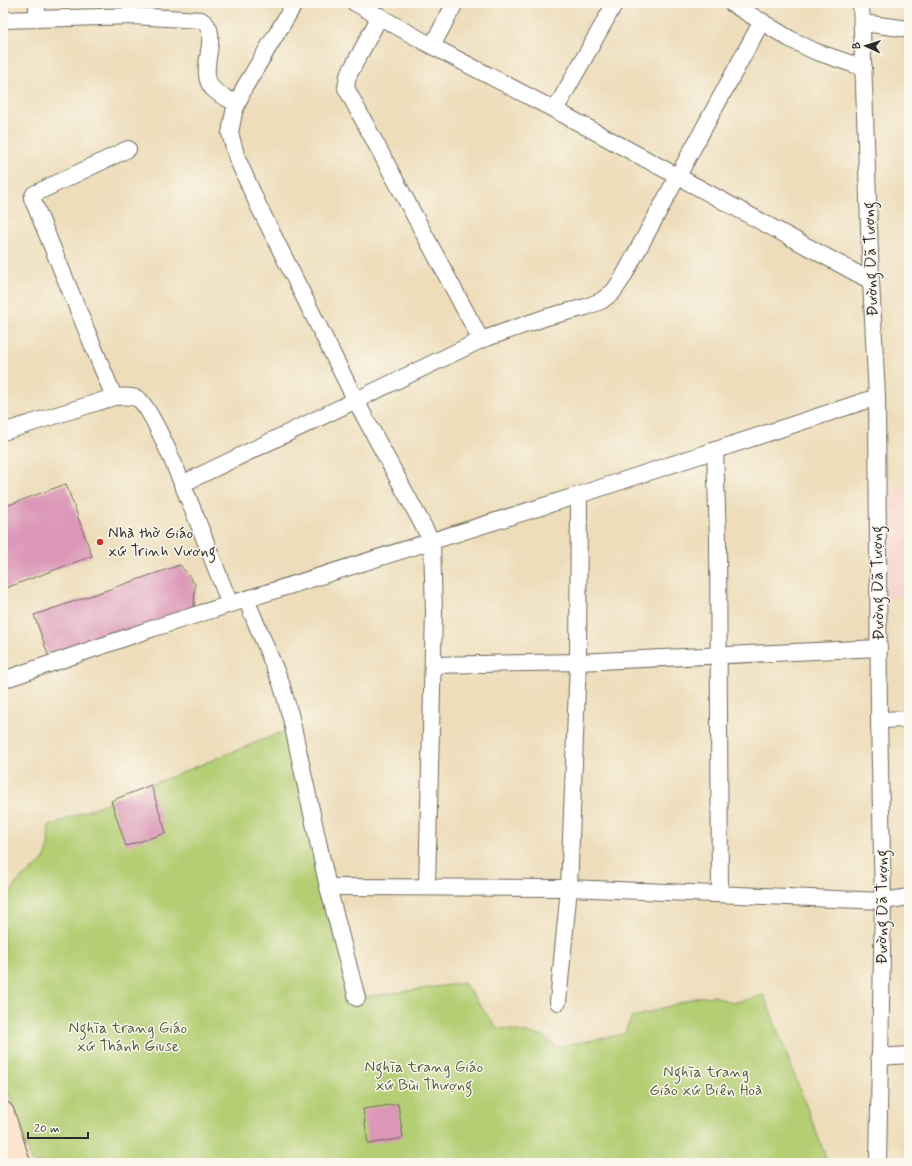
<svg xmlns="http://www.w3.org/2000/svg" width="912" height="1166" viewBox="0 0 912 1166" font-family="Mynerve,sans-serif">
<rect width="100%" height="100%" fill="#fbf7ec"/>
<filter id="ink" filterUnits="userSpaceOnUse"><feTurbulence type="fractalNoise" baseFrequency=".025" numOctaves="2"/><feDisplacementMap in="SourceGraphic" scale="8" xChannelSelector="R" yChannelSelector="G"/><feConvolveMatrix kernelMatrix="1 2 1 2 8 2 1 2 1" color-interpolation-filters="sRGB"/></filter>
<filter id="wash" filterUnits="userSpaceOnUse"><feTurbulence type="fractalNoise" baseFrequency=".012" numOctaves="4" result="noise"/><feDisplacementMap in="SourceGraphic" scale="16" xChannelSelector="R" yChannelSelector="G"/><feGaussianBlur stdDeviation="0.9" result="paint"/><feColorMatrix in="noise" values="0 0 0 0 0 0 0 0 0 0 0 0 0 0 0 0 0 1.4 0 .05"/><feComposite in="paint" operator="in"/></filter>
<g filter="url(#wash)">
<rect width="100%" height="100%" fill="#edddba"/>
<polygon fill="#f7d0cc" points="909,490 909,594 885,598 885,491"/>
<path fill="#b4ce73" stroke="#707c4f" d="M287,730l70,268 107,-15 32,44 48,9 12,11 68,-13 7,-16 67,-21 17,-1 17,7 32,-8 64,168h-796l-29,-88v-181l9,-3c5,-17 29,-21 34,-36 3,-8 2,-20 3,-29z"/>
<g id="blocks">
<g fill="#db97b7">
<polygon points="66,484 92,556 3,589 3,507"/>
<polygon points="180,565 195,584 194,608 49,657 34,615"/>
<polygon points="151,785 166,833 126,846 111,801"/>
<polygon points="398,1104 403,1138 368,1144 363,1109"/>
</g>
</g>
</g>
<g filter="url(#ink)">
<use href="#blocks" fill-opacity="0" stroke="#6f695d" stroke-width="1"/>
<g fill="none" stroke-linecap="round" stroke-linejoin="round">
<g stroke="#6f695d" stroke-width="18">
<g id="street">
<polyline points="295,3 244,88 234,112 230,133 237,158 258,205 356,401 432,542 434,612 427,886"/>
<polyline points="355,3 432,46 555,110 871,281"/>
<polyline points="731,3 790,39 814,51 864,68"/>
<polyline points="861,3 871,281 877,397 879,720 883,901 878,1163"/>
<polyline points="380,16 348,76 346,88 481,340"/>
<polyline points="37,18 37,3"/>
<path d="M3,20l130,-4 68,4c23,13 -6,50 12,69 6,6 17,11 24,15"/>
<polyline points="863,23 909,29"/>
<polyline points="432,46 455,3"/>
<polyline points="555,110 615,3"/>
<polyline points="114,397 32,198 34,194 128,149"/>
<path d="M3,432l111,-35c8,0 16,-2 24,2 20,11 79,174 92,205"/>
<polyline points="715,450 718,539 720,894"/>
<polyline points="182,484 481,340 547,317 586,307 601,301 613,292 622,279 762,21"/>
<polyline points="246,599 281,683 291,718 328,887 357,998"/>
<polyline points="433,665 578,662 879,648"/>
<polyline points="3,680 154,628 579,495 877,397"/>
<polyline points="879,720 909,719"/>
<polyline points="328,887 569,888 883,901 909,897"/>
<polyline points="558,1002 569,888 578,662 579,495"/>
<polyline points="879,1057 909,1055"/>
</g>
</g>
<g stroke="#6f695d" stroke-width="24">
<polyline id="secondary" points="3,1113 19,1163"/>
</g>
<use href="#street" stroke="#fff" stroke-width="16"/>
<use href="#secondary" stroke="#fce5cf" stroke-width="22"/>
</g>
</g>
<circle fill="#c8321e" stroke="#fbf7ec" stroke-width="1.5" cx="100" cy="542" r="4"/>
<g text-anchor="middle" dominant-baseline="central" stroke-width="3" stroke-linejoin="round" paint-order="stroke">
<g font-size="16" fill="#2b2b2b" stroke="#fbf7ec">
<text transform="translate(871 259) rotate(-92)">Đường Dã Tượng</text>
<text transform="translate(878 583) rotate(-91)">Đường Dã Tượng</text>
<text transform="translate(882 907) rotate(-90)">Đường Dã Tượng</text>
</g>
<g font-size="16" fill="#2b2b2b" stroke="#fbf7ec" text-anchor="start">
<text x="108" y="533">Nhà thờ Giáo<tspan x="108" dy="18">xứ Trinh Vương</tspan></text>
</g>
<g font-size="16" fill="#545c41" stroke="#fbf7ec">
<text x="128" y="1028">Nghĩa trang Giáo<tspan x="128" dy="18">xứ Thánh Giuse</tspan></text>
<text x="424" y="1067">Nghĩa trang Giáo<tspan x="424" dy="18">xứ Bùi Thượng</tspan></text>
<text x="706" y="1072">Nghĩa trang<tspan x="706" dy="18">Giáo xứ Biên Hoà</tspan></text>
</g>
</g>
<rect width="912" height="1166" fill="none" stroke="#fbf7ec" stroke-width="16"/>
<g transform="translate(866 46) rotate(273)" stroke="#fbf7ec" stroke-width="3" paint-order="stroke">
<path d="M0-3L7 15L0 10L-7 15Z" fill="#2b2b2b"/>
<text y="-6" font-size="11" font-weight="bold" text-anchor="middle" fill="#2b2b2b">B</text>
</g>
<path d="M28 1132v6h60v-6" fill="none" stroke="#2b2b2b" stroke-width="2"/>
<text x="34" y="1132" font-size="12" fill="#2b2b2b" stroke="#fbf7ec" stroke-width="3" paint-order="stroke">20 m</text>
</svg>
